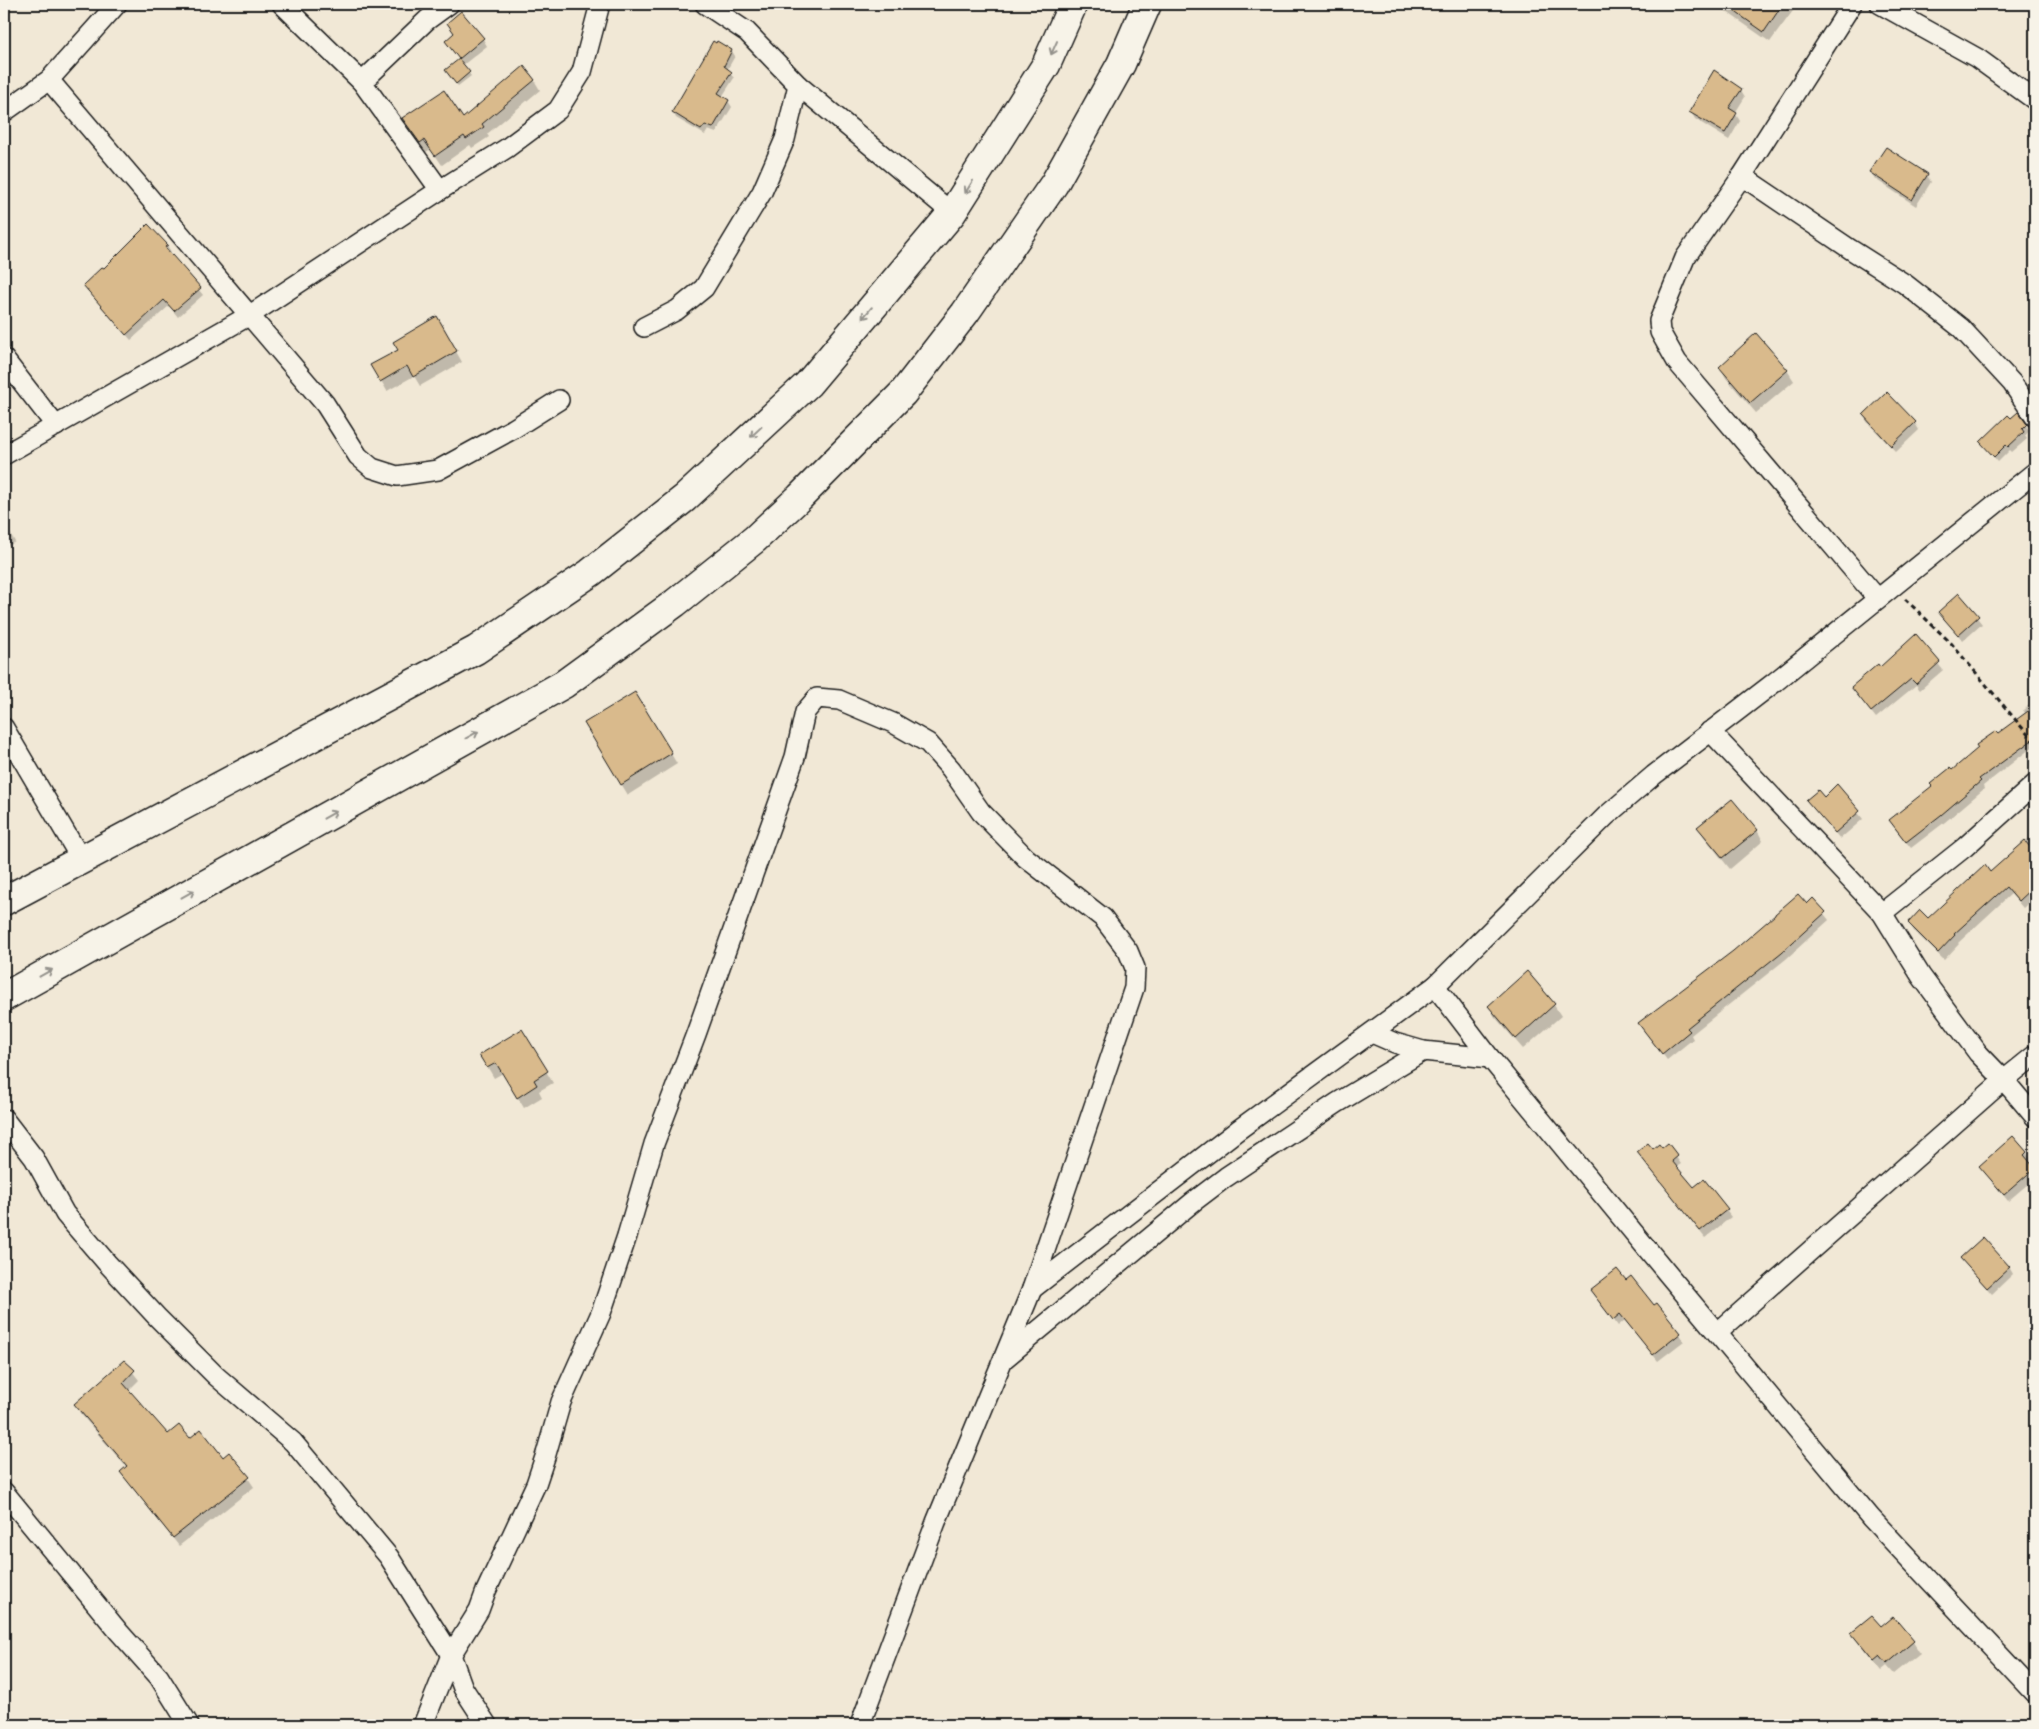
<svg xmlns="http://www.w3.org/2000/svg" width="2039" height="1729" viewBox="0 0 2039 1729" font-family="'Indie Flower',sans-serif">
<rect width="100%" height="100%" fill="#f1e8d6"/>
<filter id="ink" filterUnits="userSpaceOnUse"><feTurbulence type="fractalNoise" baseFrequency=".02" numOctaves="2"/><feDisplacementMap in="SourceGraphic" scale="10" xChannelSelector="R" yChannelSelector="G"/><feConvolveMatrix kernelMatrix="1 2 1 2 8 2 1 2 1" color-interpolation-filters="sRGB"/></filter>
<g filter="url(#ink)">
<g fill="#0003">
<polygon points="1721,4 1798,4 1770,42 1724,10"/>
<polygon points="2029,4 2035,4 2035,14 2031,11 2028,6"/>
<polygon points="448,24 483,39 487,46 463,65 471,76 458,86 446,71 460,60 446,41 455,34"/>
<polygon points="732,51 735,56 727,70 734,78 722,97 728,101 732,107 716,133 708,130 705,135 676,118 673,112"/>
<polygon points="534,80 540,90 487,134 489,137 472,148 470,145 442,165 431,149 426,152 404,119 463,120"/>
<polygon points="1741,90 1745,97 1735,113 1740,121 1729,140 1695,119 1691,112"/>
<polygon points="1871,172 1927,175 1931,182 1916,206 1875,179"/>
<polygon points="167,245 171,252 169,253 203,295 178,317 169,306 131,340 84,286 104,270"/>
<polygon points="437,318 462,362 420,386 414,376 387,391 372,365 400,350"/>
<polygon points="1720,367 1787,370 1794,381 1756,413 1726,378"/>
<polygon points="1864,416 1915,423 1919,430 1896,452 1868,423"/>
<polygon points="2011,420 2026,425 2029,431 2025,436 2027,439 2012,452 2010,450 1998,462 1981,442"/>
<polygon points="4,522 15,542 4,548"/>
<polygon points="1959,595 1982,624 1963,641 1940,612"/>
<polygon points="1916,636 1943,670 1920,690 1916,685 1876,718 1852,688 1880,668"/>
<polygon points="635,693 677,764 628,795 585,724"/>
<polygon points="2035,700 2035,745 1983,786 1984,789 1945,822 1911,848 1894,827 1951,772 2026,714 2023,710"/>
<polygon points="1837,786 1863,819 1840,839 1808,800 1823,798"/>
<polygon points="1699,828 1757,830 1763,841 1730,869 1705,838"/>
<polygon points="2035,833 2035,897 2023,908 2011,894 1958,943 1959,944 1944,960 1914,931 1909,923 1928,920 1990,873"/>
<polygon points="1813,900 1829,920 1786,959 1691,1035 1693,1039 1667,1060 1640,1024 1733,952"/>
<polygon points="1527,973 1554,1005 1561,1016 1523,1049 1495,1017 1489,1006"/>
<polygon points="2035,985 2035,997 2030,989"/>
<polygon points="522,1031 553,1083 539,1091 542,1097 524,1108 503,1073 494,1078 481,1056"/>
<polygon points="1667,1145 1681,1164 1676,1167 1694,1189 1704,1181 1731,1217 1705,1238 1638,1153 1662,1149"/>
<polygon points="2026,1152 2030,1159 2028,1161 2035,1171 2035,1178 2008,1201 1980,1166"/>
<polygon points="1961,1259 2009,1267 2013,1274 1992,1294"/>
<polygon points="1626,1282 1654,1307 1680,1334 1684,1341 1658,1361 1625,1320 1618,1326 1592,1290"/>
<polygon points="124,1361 139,1380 128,1391 168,1435 223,1459 248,1478 254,1487 179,1546 127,1481 122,1472 127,1468 80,1413 75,1404"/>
<polygon points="1893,1618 1913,1642 1920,1653 1894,1674 1887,1666 1881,1671 1859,1644 1853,1634 1881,1628"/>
</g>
<g fill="#d9ba8c" stroke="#1c1c1c">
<polygon points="1724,4 1783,4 1764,32"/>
<polygon points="461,11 484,38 459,59 445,41 454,33 447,23"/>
<polygon points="713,41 716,43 717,41 732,50 724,66 732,72 718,93 729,100 713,128 705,125 701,130 672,112"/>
<polygon points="459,59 470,72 456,84 445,70"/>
<polygon points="524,66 535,80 482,124 484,127 466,139 464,136 435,156 424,140 420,143 402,118 444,90 463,118"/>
<polygon points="1714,70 1742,89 1729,108 1737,113 1725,133 1689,112"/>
<polygon points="1886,147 1928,174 1912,200 1869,172"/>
<polygon points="148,224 168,245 165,247 201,288 174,311 164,300 126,335 83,285 102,267 104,268"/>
<polygon points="437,316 457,351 413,377 407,366 380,382 370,365 398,350 393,342"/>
<polygon points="1756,333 1788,370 1750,403 1719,367"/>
<polygon points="1887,392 1916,422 1891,446 1863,415"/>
<polygon points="2018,412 2027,424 2022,429 2024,432 2008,447 2006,445 1994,457 1980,442 2008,415 2011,418"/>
<polygon points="1959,593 1979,616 1958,635 1938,612"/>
<polygon points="1916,634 1940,662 1916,684 1911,679 1871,712 1851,687 1878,664 1880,667"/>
<polygon points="635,692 672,753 621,785 584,723"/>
<polygon points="2035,706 2035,738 1979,779 1981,781 1941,815 1906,842 1889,820 1932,786 1930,784 1950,768 1952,770 1978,748 1976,745 1996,731 1998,733"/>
<polygon points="1837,784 1860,811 1835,833 1806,800 1818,790 1824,797"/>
<polygon points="1732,799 1758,830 1723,858 1697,827"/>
<polygon points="2025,841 2035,853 2035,885 2018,901 2006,887 1954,934 1955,935 1938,953 1908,923 1920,910 1928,918 1985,865 1990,872"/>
<polygon points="1798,894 1807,904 1813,898 1826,912 1782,952 1687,1028 1690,1031 1662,1054 1638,1023 1733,951 1775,915 1775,914"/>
<polygon points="1527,971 1555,1004 1516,1039 1488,1006"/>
<polygon points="522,1029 548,1071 534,1080 537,1085 517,1098 496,1063 487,1068 479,1055"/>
<polygon points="2013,1136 2027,1152 2024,1155 2035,1168 2004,1195 1979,1166"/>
<polygon points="1648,1143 1653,1149 1659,1144 1662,1148 1668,1143 1678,1156 1672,1161 1694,1187 1704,1179 1728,1209 1700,1231 1637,1152"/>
<polygon points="1983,1237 2010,1267 1987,1288 1960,1258"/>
<polygon points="1617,1269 1626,1280 1631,1276 1654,1305 1657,1303 1681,1333 1653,1355 1620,1314 1613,1320 1590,1290"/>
<polygon points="124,1360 135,1370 123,1383 168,1434 179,1425 190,1438 201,1429 223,1457 229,1452 250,1477 173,1538 120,1472 127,1466 74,1404"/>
<polygon points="1872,1616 1881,1626 1893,1616 1914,1641 1887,1664 1880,1656 1874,1661 1851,1633"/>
</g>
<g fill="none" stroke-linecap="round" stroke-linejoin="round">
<g stroke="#1c1c1c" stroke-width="22">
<g id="minor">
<polyline points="282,4 362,82 440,190"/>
<polyline points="1852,4 1742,176 1685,258 1659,321 1660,332 1677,362 1877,598"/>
<polyline points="1880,4 1977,58 2035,100"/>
<polyline points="49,80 325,404 358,456 372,468 397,476 438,470 513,429 559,400"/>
<polyline points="362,82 427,20 449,4"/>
<polyline points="798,85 952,213"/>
<polyline points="4,112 49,80 117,4"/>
<polyline points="1742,176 1850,249 1905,284 1961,328 2012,383 2035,417"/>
<polyline points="644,327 677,310 704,288 762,192 785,139 798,85 747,32 705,4"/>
<polyline points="4,359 56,426"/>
<polyline points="4,455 250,315 440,190 507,148 558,110 582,72 600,4"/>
<polyline points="4,728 81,859"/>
<polyline points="1710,731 1882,913 1921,976 1978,1053 2004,1080 2035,1117"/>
<polyline points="1882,913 1965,847 2035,784"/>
<polyline points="1435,986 1606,816 1654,775 1775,682 2035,472"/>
<polyline points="1372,1033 1395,1043 1423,1051 1490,1058"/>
<polyline points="4,1119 34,1158 65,1214 107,1263 157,1317 216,1376 293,1442 389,1557 451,1655 463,1688 487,1725"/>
<polyline points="1032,1289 1238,1130 1435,986 1490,1058 1667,1273 1871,1518 2035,1693"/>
<polyline points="1717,1333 2004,1080 2035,1055"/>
<polyline points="1004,1359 1193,1202 1226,1177 1337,1103 1423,1051"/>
<polyline points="4,1492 119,1632 159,1677 189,1725"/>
<polyline points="423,1725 451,1655 479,1610 486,1591 536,1484 546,1454 561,1402 601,1313 627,1236 654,1144 696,1034 795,757 805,712 817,698 839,700 893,723 928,743 951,769 981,812 1026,858 1103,918 1128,951 1135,968 1134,988 1032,1289 936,1522 860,1725"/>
</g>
</g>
<g stroke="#1c1c1c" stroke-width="31">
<g id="highway">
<polyline points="4,901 476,650 590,573 685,498 808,384 952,213 1046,65 1073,4"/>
<polyline points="4,997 564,684 675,603 755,539 800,497 903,393 965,313 1054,184 1121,64 1147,4"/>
</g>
</g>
<polyline stroke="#1c1c1c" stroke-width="3" stroke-dasharray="5 4" stroke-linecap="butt" points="1905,599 1951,643 2035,743"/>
<use href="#minor" stroke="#f7f3e8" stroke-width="19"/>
<use href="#highway" stroke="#f7f3e8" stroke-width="28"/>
</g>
<defs><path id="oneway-shaft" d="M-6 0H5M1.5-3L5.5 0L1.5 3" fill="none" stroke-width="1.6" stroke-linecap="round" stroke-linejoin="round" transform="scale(1.25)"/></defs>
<g stroke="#94928c">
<use href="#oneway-shaft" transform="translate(1054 48) rotate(114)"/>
<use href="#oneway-shaft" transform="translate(969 187) rotate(122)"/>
<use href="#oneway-shaft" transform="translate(867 313) rotate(130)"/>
<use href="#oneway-shaft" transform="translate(756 432) rotate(137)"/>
<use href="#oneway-shaft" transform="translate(472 735) rotate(-29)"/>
<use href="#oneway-shaft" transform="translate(330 815) rotate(-29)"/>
<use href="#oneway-shaft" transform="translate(188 894) rotate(-29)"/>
<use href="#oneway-shaft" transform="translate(46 973) rotate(-29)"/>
</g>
</g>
<rect width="2039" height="1729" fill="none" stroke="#f7f3e8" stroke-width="20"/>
<rect x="10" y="10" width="2019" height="1709" fill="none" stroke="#1c1c1c" stroke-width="2" filter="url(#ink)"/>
</svg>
